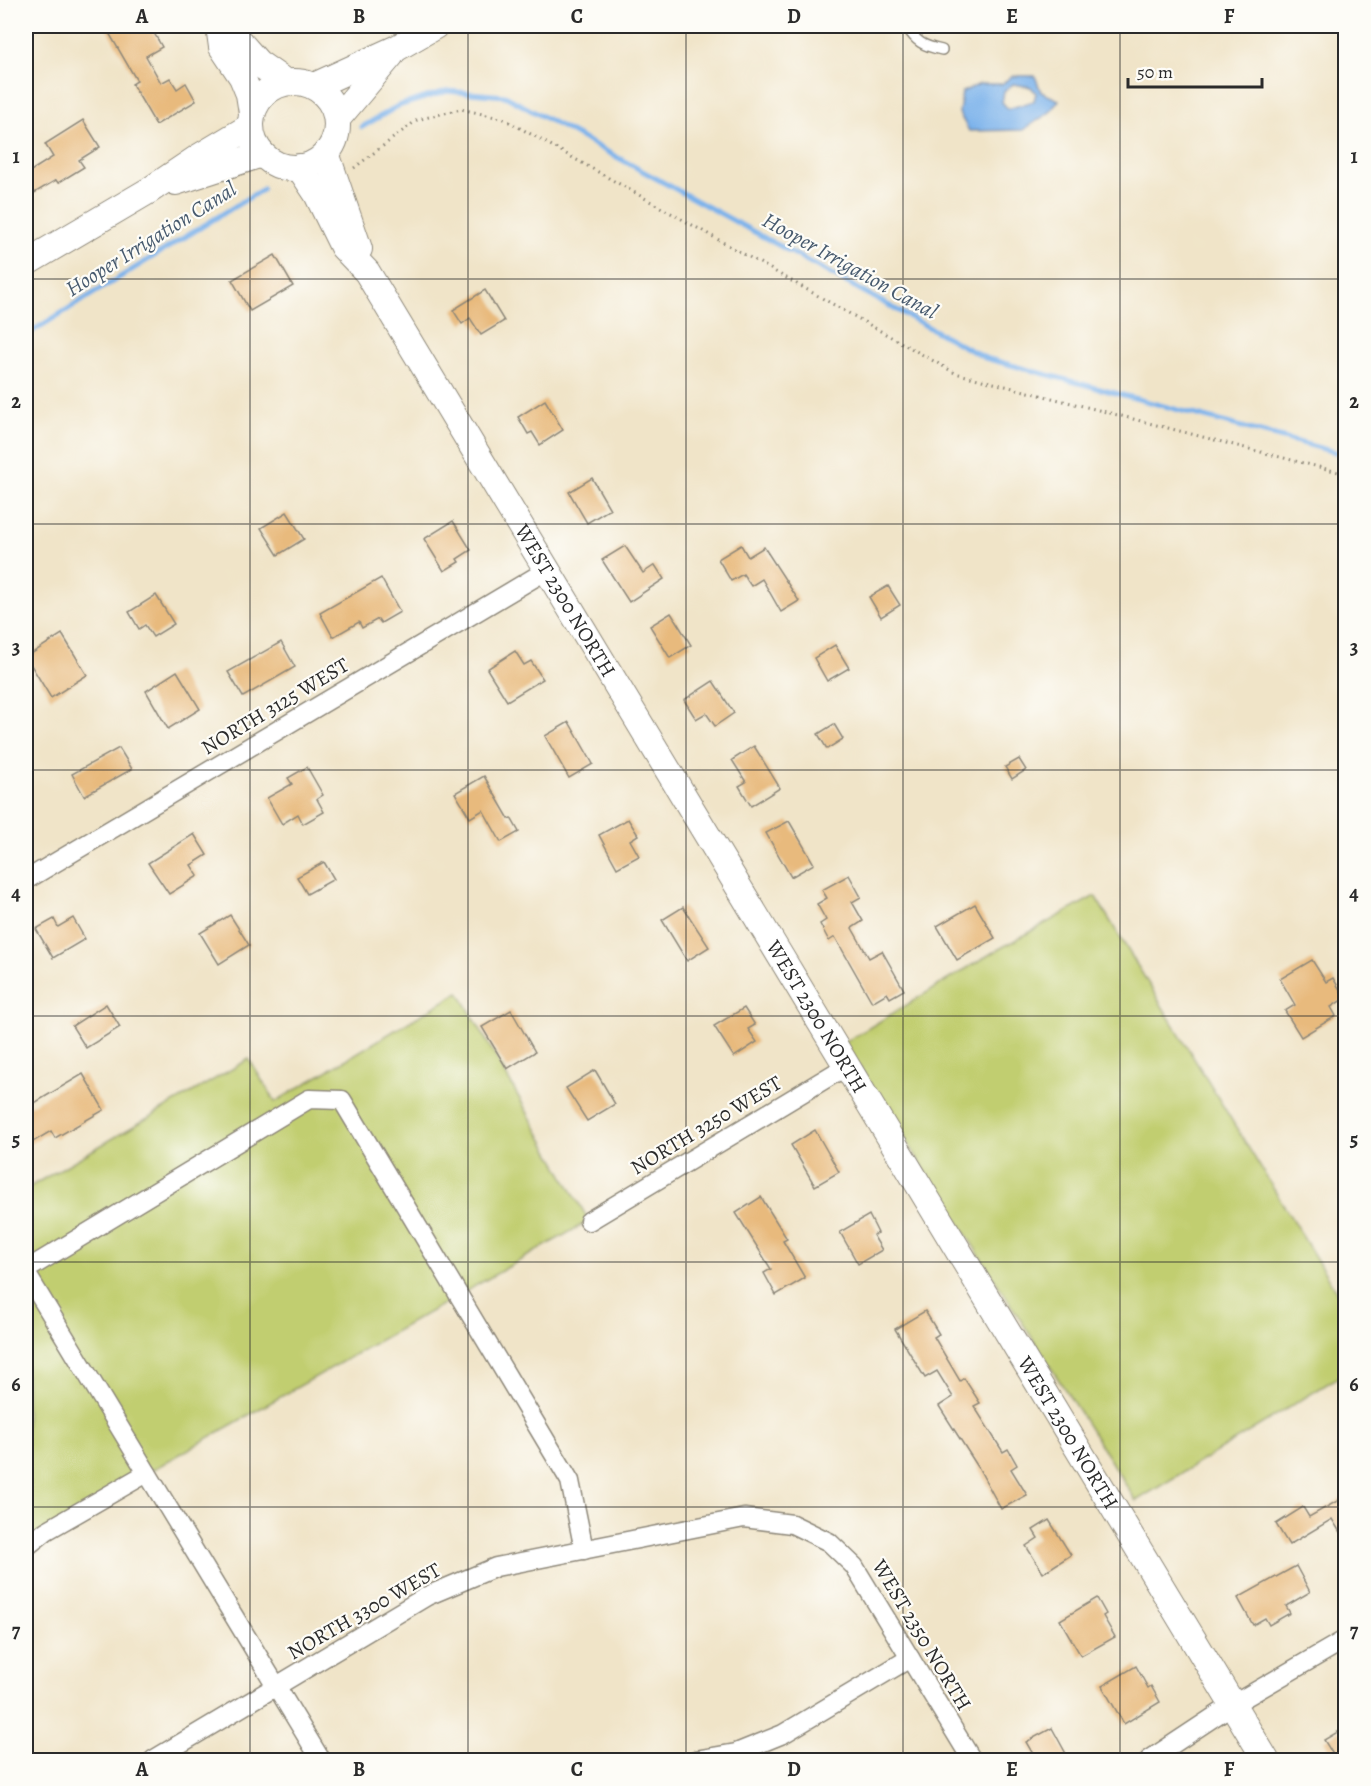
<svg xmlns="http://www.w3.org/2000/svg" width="1371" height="1786" viewBox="0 0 1371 1786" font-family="Alegreya,serif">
<rect width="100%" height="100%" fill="#fdfcf7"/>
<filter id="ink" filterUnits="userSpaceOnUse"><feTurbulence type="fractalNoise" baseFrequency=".0167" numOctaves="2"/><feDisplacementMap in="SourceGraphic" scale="12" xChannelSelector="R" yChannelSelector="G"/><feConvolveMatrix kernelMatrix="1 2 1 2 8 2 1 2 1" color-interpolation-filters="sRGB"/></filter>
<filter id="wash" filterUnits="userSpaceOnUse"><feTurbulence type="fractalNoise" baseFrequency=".008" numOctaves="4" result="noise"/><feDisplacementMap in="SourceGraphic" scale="24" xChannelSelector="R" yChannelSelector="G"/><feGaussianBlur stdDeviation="1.35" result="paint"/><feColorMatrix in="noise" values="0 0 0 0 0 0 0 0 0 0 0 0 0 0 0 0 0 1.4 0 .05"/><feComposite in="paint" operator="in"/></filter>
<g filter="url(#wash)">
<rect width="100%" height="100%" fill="#f0e4c8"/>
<g fill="#c1ce70" stroke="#767c4e" stroke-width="1.5">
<polygon points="1095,896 1345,1306 1345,1373 1136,1501 844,1043 992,953"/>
<polygon points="459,992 589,1221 26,1542 26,1189 249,1059 275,1102"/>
</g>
<path fill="#7cb2eb" stroke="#546e8b" stroke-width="1.5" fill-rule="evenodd" d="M1012,76h23l6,16 18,8 -9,12 -27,18 -54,1 -10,-18 3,-21 18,-8h22zM1013,84l18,3 5,6 -2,8 -26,8 -6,-7 2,-10z"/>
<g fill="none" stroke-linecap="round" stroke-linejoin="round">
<g stroke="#7cb2eb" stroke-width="5">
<polyline points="362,127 398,106 447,91 505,96 985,358 1346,455"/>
<polyline points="26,335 263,189"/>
</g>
</g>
<g id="blocks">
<g fill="#e8ba7d">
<polygon points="105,26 150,26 162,47 146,56 161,83 170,78 177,89 186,83 196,101 156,125 132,84 137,81"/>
<polygon points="83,120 100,147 79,160 84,167 58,183 56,180 26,198 26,174 53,157 45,144"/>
<polygon points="275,255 293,286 250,311 232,280"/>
<polygon points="485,290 504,321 481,335 470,318 462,324 453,310"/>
<polygon points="545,400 563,430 540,445 532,432 528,434 518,417"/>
<polygon points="592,478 610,509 587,523 569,492"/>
<polygon points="287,512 304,539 278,555 261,528"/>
<polygon points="453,521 471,550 457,559 459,562 444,571 424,539"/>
<polygon points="741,545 748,557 764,547 799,601 781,612 762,579 751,586 743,574 731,581 718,559"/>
<polygon points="625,546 643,573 655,565 664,579 629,602 602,560"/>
<polygon points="381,578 400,612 381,623 378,619 362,628 359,622 333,637 320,613"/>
<polygon points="888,586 900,605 881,617 869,597"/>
<polygon points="156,595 174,624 153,637 145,625 139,629 129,612"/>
<polygon points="671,613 691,645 670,658 650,626"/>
<polygon points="62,634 87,675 51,698 26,657"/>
<polygon points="281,642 295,667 243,697 228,672"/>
<polygon points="835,645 849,668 827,681 814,658"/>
<polygon points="515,651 524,665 531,661 543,679 507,701 487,669"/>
<polygon points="177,671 200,709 168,729 146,691"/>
<polygon points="713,681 734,713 715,726 706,713 696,719 684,700"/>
<polygon points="569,722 593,764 569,778 545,736"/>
<polygon points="834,724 843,739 827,749 818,734"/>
<polygon points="754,746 780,788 751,806 739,786 746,782 732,760"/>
<polygon points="119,748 132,769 84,796 72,774"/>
<polygon points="1019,759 1026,770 1012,779 1005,767"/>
<polygon points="307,767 323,795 317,799 324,812 303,824 298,814 282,824 267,798 292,784 288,778"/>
<polygon points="484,776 509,819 511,818 519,832 501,842 483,810 470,818 455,793"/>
<polygon points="628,819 638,835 630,840 639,856 617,868 599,835"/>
<polygon points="789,821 814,864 791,877 766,833"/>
<polygon points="194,834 207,855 191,865 198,876 169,894 148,863"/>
<polygon points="324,862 334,879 307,894 297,877"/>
<polygon points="849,875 861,897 852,902 863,921 852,928 869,958 882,951 904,990 890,998 887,993 872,1002 835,937 829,941 820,924 826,920 817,904 827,898 822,890"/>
<polygon points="975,904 995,938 957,960 937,926"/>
<polygon points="683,907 709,947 687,961 662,920"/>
<polygon points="230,915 249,945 219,964 200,933"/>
<polygon points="73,918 85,939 53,958 36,929 54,919 58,927"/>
<polygon points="1312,960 1326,982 1333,978 1345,998 1331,1007 1336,1016 1301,1037 1285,1011 1295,1005 1280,979"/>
<polygon points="106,1004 120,1027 86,1048 72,1026"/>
<polygon points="744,1008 755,1025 748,1029 757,1042 734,1057 714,1026"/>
<polygon points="511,1010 535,1052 507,1069 482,1027"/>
<polygon points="595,1070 615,1104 587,1121 566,1088"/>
<polygon points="83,1074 104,1110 55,1138 51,1131 26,1146 26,1108"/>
<polygon points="815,1130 839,1172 815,1186 791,1145"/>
<polygon points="761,1197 787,1239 783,1241 805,1278 776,1295 764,1273 771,1269 736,1213"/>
<polygon points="869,1215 878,1233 873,1235 882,1250 858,1264 840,1232"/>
<polygon points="925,1311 939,1334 934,1337 960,1381 964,1378 980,1403 974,1406 1003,1452 1008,1449 1017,1465 1011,1469 1027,1495 1001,1509 978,1467 939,1406 953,1397 937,1371 925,1378 895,1329"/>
<polygon points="1346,1496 1346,1542 1332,1519 1289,1545 1276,1524 1303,1507 1309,1517"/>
<polygon points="1049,1520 1071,1555 1043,1573 1026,1546 1038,1538 1033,1530"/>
<polygon points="1296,1566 1310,1592 1286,1606 1290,1613 1269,1625 1265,1618 1253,1625 1238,1598"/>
<polygon points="1097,1598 1106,1614 1103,1616 1115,1637 1081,1656 1060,1620"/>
<polygon points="1136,1666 1148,1688 1151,1686 1160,1702 1124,1724 1102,1686"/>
<polygon points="1346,1727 1346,1761 1337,1761 1324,1740"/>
<polygon points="1052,1728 1070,1761 1037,1761 1026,1742"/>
</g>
</g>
</g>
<g filter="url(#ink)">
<use href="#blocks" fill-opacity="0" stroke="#8e887a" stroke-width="1.5"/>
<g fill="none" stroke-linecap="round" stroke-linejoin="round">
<g stroke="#8e887a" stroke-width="12">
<path id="lane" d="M906,26c10,16 17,20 36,24"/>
</g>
<g stroke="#8e887a" stroke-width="21">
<g id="street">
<polyline points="26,880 547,570"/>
<polyline points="589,1221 845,1067"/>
<polyline points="26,1270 309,1099 342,1100 570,1481 584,1550"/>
<polyline points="26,1273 321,1760"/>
<polyline points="26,1547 46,1531 147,1473"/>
<polyline points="153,1760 427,1596 496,1567 744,1518 792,1524 829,1542 854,1566 972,1760"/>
<polyline points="695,1760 736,1753 783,1734 910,1658"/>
<polyline points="1149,1760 1232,1705 1346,1639"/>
</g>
</g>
<g stroke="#8e887a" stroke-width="28">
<g id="secondary">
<polyline points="219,26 222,47 242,77 249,94 252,113"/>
<polyline points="221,26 236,38 258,63 285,82"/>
<circle cx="294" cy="125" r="43"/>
<polyline points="314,86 397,48 435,26"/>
<polyline points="337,119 391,55"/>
<polyline points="326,153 359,249"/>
<path id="s1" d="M299,167l18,27 26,53 24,25 899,1488"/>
<polyline points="176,182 262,154"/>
<polyline points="26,263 150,190 199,157 251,126"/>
</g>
</g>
<polyline stroke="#8e887a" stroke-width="3" stroke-dasharray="1.5 4.5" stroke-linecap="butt" points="354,168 417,120 461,109 504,119 955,373 1346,474"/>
<use href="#lane" stroke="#fff" stroke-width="9"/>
<use href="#street" stroke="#fff" stroke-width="18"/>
<use href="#secondary" stroke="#fff" stroke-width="26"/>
</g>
</g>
<path fill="none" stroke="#2b2b2b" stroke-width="1.5" stroke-opacity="0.55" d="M250,26v1734M468,26v1734M686,26v1734M903,26v1734M1120,26v1734M26,279h1320M26,524h1320M26,770h1320M26,1016h1320M26,1262h1320M26,1507h1320"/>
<g text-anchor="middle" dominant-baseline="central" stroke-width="4.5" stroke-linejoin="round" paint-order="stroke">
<g font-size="21" fill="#2b2b2b" stroke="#fdfcf7">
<text stroke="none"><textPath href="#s1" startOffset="510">WEST 2300 NORTH</textPath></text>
<text transform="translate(275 706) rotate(-31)">NORTH 3125 WEST</text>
<text stroke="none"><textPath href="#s1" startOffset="996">WEST 2300 NORTH</textPath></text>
<text transform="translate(706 1125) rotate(-31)">NORTH 3250 WEST</text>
<text stroke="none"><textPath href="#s1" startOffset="1482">WEST 2300 NORTH</textPath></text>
<text transform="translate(364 1611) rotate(-30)">NORTH 3300 WEST</text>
<text transform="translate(922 1635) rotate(59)">WEST 2350 NORTH</text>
</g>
<g font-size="22" font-style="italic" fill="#475a6e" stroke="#fdfcf7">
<text transform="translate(151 239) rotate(-32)">Hooper Irrigation Canal</text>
<text transform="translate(850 266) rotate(29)">Hooper Irrigation Canal</text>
</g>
</g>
<rect width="1371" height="1786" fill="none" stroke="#fdfcf7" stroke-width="66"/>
<path d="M1128 78v9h134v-9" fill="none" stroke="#2b2b2b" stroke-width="3"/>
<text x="1137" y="78" font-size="18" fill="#2b2b2b" stroke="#fdfcf7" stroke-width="4.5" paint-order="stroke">50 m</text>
<rect x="33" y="33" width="1305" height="1720" fill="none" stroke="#2b2b2b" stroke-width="2"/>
<g font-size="20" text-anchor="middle" font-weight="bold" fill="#2b2b2b">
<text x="142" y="23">A</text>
<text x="359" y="23">B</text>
<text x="577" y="23">C</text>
<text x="794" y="23">D</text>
<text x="1012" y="23">E</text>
<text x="1229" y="23">F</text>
<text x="16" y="163">1</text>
<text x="1354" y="163">1</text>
<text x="16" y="408">2</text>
<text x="1354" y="408">2</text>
<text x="16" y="654">3</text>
<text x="1354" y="654">3</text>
<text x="16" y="900">4</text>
<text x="1354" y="900">4</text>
<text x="16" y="1146">5</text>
<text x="1354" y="1146">5</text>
<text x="16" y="1391">6</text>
<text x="1354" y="1391">6</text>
<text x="16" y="1637">7</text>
<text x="1354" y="1637">7</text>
<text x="142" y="1776">A</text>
<text x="359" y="1776">B</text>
<text x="577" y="1776">C</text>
<text x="794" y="1776">D</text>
<text x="1012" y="1776">E</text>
<text x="1229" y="1776">F</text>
</g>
</svg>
